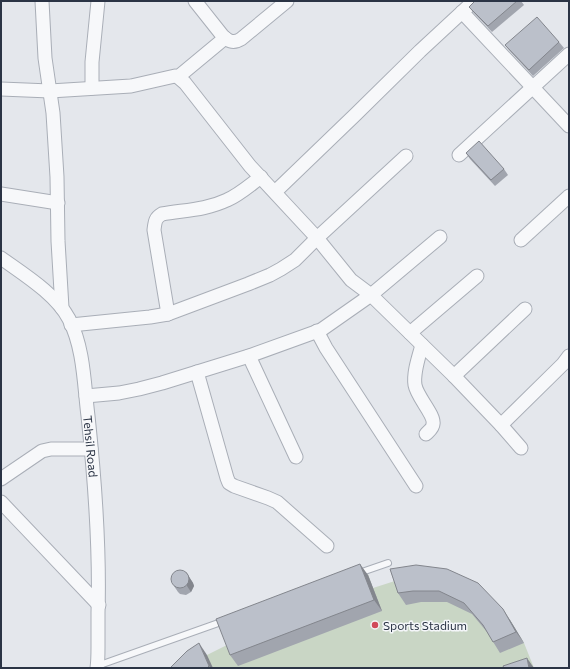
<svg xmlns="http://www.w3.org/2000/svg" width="570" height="669" viewBox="0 0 570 669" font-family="Commissioner,sans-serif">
<rect width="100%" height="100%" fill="#e4e7ec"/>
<polygon fill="#c9d6c5" points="368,574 373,588 398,580 510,620 524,643 534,668 189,668 207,655 229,644 224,630"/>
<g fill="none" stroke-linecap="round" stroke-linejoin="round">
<g stroke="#a9aeb7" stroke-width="8">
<g id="lane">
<polyline points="359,573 388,563"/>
<polyline points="97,666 224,621"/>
</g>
</g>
<g stroke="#a9aeb7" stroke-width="15">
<g id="street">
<polyline points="42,1 45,58 53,113 57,177 58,241 62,308"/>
<path d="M195,1l27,34c6,6 11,9 19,4l46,-38"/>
<polyline points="462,12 569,126"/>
<polyline points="178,77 225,38"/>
<polyline points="92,88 92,62 98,1"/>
<polyline points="1,89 50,91 131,86 175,76 178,77 185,83 250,166 317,238 351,280 371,295 454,376 501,425 521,448"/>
<polyline points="459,155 569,54"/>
<polyline points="275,192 356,114 420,51 474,1"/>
<polyline points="1,194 58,203"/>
<polyline points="521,240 569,196"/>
<path id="s1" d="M1,258c22,16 55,36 68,61 15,29 15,65 19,97 7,66 12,132 10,197 0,11 0,23 0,34 0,7 0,14 -1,21"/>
<path d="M168,314l-14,-84c1,-8 1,-12 8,-16 22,-4 44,-4 65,-14 12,-5 23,-15 34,-23"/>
<polyline points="71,325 150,317 168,314 248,284 270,275 281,269 295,260 317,238 406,156"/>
<polyline points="317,331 326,348 416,486"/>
<polyline points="410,333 477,276"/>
<path d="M422,345c-3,11 -9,28 -7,40 2,12 20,30 18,39 0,4 -4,7 -7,10"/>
<polyline points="249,356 296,457"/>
<polyline points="197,372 227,478 229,483 234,486 268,498 277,502 327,546"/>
<polyline points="454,376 525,309"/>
<polyline points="86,396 119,393 139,389 162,383 249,356 321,330 371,295 440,237"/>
<polyline points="501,425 563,364 569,356"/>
<polyline points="1,479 42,451 51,449 91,449"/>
<polyline points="1,502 99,605"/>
</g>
</g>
<use href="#lane" stroke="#f7f8fa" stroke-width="6"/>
<use href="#street" stroke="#f7f8fa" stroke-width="13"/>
</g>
<g fill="#a1a5ae">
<polygon points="475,1 521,1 524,5 492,32 473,12 469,7"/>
<polygon points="559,42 564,48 533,76 509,50 505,45"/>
<polygon points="466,153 504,169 508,175 495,186 470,159"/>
<polygon points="390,569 510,620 524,643 500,653 487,632 472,614 447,602 421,602 406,605 398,593"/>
<polygon points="186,572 193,583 194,586 191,592 186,595 180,594 178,592 174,586"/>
<polygon points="368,575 382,611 238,666 230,655"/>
</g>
<g fill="#83868d">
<polygon points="360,564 368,575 382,611 374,600"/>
<polygon points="186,572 193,583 194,586 191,592 187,586"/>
<polygon points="503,609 510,620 524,643 516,632"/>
<polygon points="199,643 207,655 213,668 210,668 209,666"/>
<polygon points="527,658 534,668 529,668"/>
</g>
<g fill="#bbc0ca" stroke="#83868d">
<polygon points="475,1 517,1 488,26 469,7"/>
<polygon points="537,17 559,42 529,70 505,45"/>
<polygon points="479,141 504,169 491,180 466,153"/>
<polygon points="360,564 374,600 230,655 216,619"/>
<polygon points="416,565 447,569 478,583 503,609 516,632 493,642 483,625 464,603 439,591 413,591 398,593 390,569"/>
<circle cx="180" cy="579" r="9"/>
<polygon points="199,643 209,666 207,668 170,668 187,651"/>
<polygon points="527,658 529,668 504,668 503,666"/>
</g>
<circle fill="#d1495b" stroke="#f4f6f9" stroke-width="1.5" cx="375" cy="625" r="4"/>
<g text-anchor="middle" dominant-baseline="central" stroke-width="3" stroke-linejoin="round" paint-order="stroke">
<g font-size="12" fill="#2b3445" stroke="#f4f6f9">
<text stroke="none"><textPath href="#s1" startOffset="222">Tehsil Road</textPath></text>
</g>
<g font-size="12" fill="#2b3445" stroke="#f4f6f9" text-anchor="start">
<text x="383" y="625">Sports Stadium</text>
</g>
</g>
<rect width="570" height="669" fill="none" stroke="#2b3445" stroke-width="4"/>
</svg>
